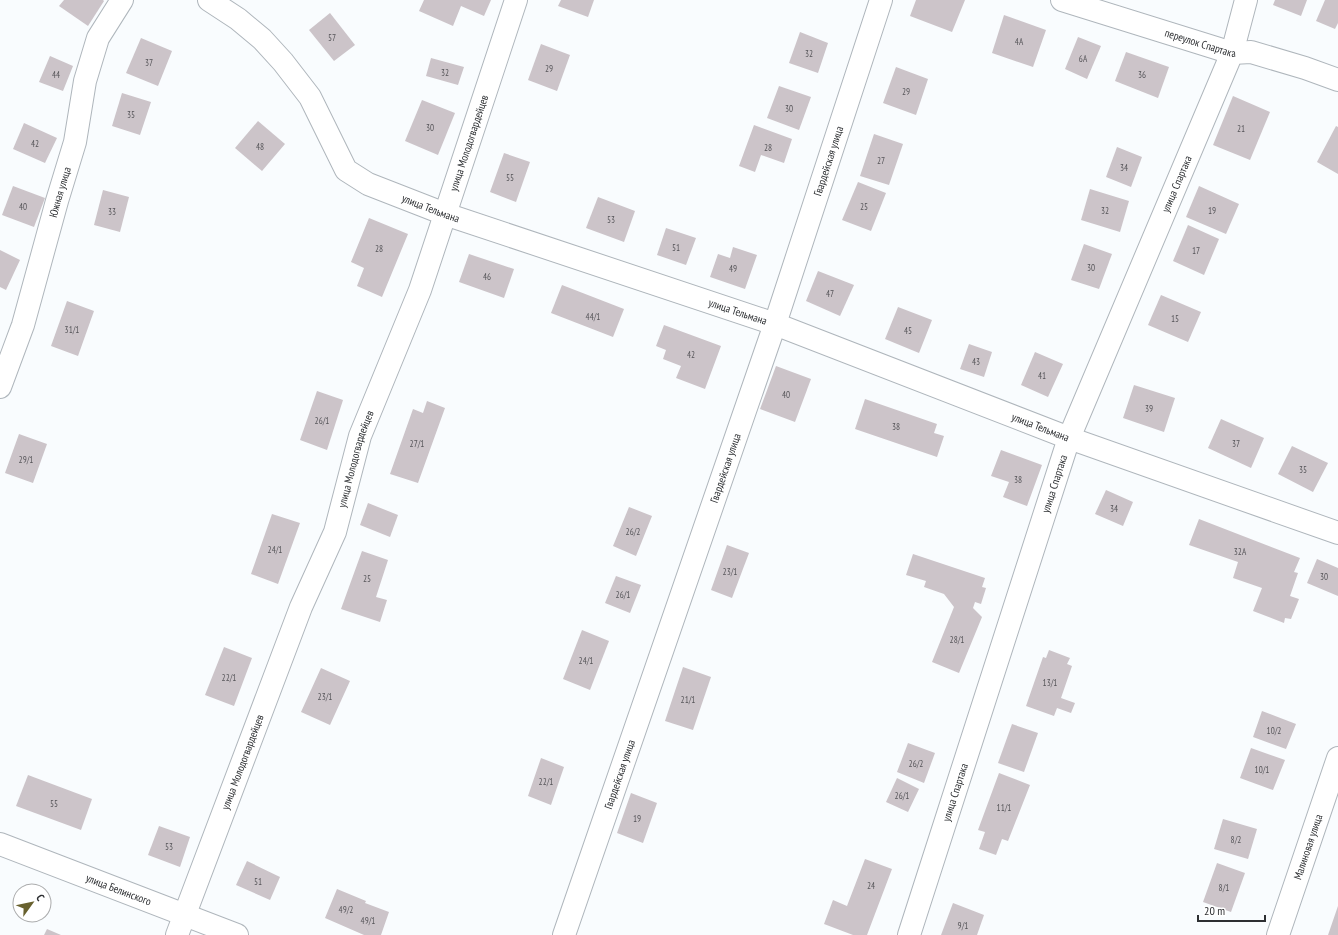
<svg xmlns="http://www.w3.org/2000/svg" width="1338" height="935" viewBox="0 0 1338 935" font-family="'PT Sans Narrow',sans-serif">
<rect width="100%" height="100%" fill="#f9fcfe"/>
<g fill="#ccc4c9">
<polygon points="64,0 103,0 104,1 88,26 59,6"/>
<polygon points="424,0 491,0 484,16 461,6 453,26 419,11"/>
<polygon points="561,0 594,0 588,17 558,6"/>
<polygon points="916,0 965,0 952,32 910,16"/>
<polygon points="1275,0 1307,0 1301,16 1273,5"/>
<polygon points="1325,0 1338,0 1338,23 1335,29 1316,21"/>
<polygon points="330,13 355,45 334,61 309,30"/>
<polygon points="1004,15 1046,30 1033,67 992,53"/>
<polygon points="800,32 828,43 818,73 789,63"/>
<polygon points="1078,37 1101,46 1087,79 1065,69"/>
<polygon points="141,38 172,51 158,86 126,73"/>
<polygon points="541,44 570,55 557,91 528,80"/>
<polygon points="1126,52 1169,67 1158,98 1115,81"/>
<polygon points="50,56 73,66 63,91 39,82"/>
<polygon points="431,58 464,67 458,85 426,76"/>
<polygon points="896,67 928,79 916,115 883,103"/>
<polygon points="779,86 811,97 799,130 767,118"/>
<polygon points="122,93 151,102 140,135 112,126"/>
<polygon points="1233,96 1270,112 1250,160 1213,145"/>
<polygon points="422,100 455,113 438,155 405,141"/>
<polygon points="258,121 285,144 262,171 235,148"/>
<polygon points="24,123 57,138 45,163 13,149"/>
<polygon points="754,125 792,139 784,163 761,155 755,172 739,166"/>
<polygon points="1336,126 1338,127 1338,174 1317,162"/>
<polygon points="874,134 903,144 889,185 860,176"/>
<polygon points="1117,147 1142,157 1131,187 1106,177"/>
<polygon points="504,153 530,162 516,202 490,192"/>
<polygon points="858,182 886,193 871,231 842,220"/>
<polygon points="13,186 45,198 34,227 2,215"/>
<polygon points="1199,186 1239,204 1226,234 1186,217"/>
<polygon points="1090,189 1129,201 1120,232 1081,220"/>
<polygon points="103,190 129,197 120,232 94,225"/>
<polygon points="598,197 635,211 624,242 586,228"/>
<polygon points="369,218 408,234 382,297 357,286 364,268 351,262"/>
<polygon points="1188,225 1219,239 1204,275 1173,261"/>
<polygon points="666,228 696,238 686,265 657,255"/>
<polygon points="1084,244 1112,254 1099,289 1071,280"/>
<polygon points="733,247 757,255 745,289 710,277 718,254 730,258"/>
<polygon points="0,250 20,260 6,290 0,287"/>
<polygon points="469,254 514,269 504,298 459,282"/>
<polygon points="818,271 854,285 840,316 806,301"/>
<polygon points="562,285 624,309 613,337 551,313"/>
<polygon points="1161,295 1201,312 1188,342 1148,325"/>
<polygon points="67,301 94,311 78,356 51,346"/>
<polygon points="898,307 932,320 919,353 885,339"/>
<polygon points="664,325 721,346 705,389 676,378 681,366 663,359 666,350 656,346"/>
<polygon points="969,344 992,352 984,377 960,369"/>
<polygon points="1035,352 1063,364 1048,397 1021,385"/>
<polygon points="776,366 811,379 795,422 760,409"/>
<polygon points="1134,385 1175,398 1164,432 1123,418"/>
<polygon points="317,391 343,400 327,450 300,440"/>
<polygon points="865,399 937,424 934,433 944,436 937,457 855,429"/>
<polygon points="427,401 445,408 418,483 390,474 413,409 423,413"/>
<polygon points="1221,419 1264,438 1251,468 1208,448"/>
<polygon points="19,434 47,444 33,483 5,473"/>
<polygon points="1292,446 1328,463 1313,492 1278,474"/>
<polygon points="1001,450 1042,465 1027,506 1003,497 1009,482 991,476"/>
<polygon points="1106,490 1133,502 1123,526 1095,514"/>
<polygon points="368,503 398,515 390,537 360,525"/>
<polygon points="629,507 652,516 636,556 613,546"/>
<polygon points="272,514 300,523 278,584 251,574"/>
<polygon points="1199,519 1300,558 1294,572 1298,573 1290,596 1299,599 1291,619 1285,618 1284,623 1253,611 1262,588 1233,578 1238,562 1189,545"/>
<polygon points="727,545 749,553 732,598 711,590"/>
<polygon points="362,551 388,560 376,597 387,600 380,622 341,609"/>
<polygon points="913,554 985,578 982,587 986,588 981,604 975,602 973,608 982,617 959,673 932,662 954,607 944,594 924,587 926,581 906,575"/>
<polygon points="1317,559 1338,568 1338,596 1307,583"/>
<polygon points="616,576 641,585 630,613 605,603"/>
<polygon points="582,630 609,641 590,690 563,679"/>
<polygon points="224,647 252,658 234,706 205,695"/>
<polygon points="1049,650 1070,658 1067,664 1072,666 1061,698 1075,703 1071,713 1057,708 1054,716 1026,706 1043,657 1046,658"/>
<polygon points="683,667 711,677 693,730 665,721"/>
<polygon points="321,668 350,681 330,725 301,712"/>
<polygon points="1262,711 1296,724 1286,749 1253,737"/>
<polygon points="1012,724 1038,733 1024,772 998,763"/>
<polygon points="908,743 935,753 924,783 897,772"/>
<polygon points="1251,748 1285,760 1273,790 1240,778"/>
<polygon points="541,758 564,767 551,805 528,796"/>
<polygon points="999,773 1030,785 1008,841 1002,839 996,855 979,849 985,832 978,830"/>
<polygon points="28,775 92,799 81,830 16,806"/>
<polygon points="897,778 919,789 908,812 886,802"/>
<polygon points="631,793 657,803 643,843 617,833"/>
<polygon points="1223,819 1257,829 1248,859 1214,849"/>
<polygon points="159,826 190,837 180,867 148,855"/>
<polygon points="865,859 892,869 867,935 853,935 824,924 833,900 847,906"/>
<polygon points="247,861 280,877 270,900 236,885"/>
<polygon points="1217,863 1245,873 1231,912 1203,902"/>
<polygon points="337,889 366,901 365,903 389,912 381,935 364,935 325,918"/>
<polygon points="953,903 984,915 977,935 941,935"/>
<polygon points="1338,906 1338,935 1328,935"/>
<polygon points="47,929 61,935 44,935"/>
</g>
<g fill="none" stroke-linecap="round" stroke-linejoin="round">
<g stroke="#afb6bc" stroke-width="24">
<g id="street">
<path id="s1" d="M209,0l29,19 24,20 21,23 27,35 36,73 22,14 77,30 330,110 294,114 269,95"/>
<path id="s2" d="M1062,0l170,53 19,-1 54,16 33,12"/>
<path id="s3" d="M0,387l23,-62 34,-124 18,-59 10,-61 13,-43 24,-38"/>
<path id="s4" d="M0,844l237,91"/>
<path id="s5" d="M177,935l124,-328 34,-75 25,-96 60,-146 96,-290"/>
<path id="s6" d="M564,935l211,-611 106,-324"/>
<path id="s7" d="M909,935l160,-497 163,-385 14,-53"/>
</g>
</g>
<g stroke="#afb6bc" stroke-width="24">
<g id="secondary">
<path id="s8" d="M1278,935l60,-177"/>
</g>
</g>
<use href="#street" stroke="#fff" stroke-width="22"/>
<use href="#secondary" stroke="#fff" stroke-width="22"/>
</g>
<g text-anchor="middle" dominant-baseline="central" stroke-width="3" stroke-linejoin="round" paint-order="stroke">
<g font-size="9" fill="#555458">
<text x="332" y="37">57</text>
<text x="1019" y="41">4А</text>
<text x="809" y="53">32</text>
<text x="1083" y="58">6А</text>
<text x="149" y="62">37</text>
<text x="549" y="68">29</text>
<text x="445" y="72">32</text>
<text x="56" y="74">44</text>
<text x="1142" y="74">36</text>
<text x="906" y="91">29</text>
<text x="789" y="108">30</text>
<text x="131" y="114">35</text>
<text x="430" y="127">30</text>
<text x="1241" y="128">21</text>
<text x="35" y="143">42</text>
<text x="260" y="146">48</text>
<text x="768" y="147">28</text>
<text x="881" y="160">27</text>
<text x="1124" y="167">34</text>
<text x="510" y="177">55</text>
<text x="23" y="206">40</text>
<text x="864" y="206">25</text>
<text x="1105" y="210">32</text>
<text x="1212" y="210">19</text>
<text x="112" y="211">33</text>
<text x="611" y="219">53</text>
<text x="676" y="247">51</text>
<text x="379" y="248">28</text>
<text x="1196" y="250">17</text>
<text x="1091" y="267">30</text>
<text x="733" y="268">49</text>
<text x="487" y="276">46</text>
<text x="830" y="293">47</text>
<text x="593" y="316">44/1</text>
<text x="1175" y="318">15</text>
<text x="72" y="329">31/1</text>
<text x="908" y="330">45</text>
<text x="691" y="354">42</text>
<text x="976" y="361">43</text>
<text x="1042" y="375">41</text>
<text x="786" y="394">40</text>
<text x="1149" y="408">39</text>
<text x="322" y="420">26/1</text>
<text x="896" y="426">38</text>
<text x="417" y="443">27/1</text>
<text x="1236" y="443">37</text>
<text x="26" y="459">29/1</text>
<text x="1303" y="469">35</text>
<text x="1018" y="479">38</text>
<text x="1114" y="508">34</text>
<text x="633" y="531">26/2</text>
<text x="275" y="549">24/1</text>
<text x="1240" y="551">32А</text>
<text x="730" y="571">23/1</text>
<text x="1324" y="576">30</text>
<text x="367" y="578">25</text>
<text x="623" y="594">26/1</text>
<text x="957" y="639">28/1</text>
<text x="586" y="660">24/1</text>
<text x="229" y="677">22/1</text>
<text x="1050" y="682">13/1</text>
<text x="325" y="696">23/1</text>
<text x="688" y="699">21/1</text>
<text x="1274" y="730">10/2</text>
<text x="916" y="763">26/2</text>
<text x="1262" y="769">10/1</text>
<text x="546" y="781">22/1</text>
<text x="902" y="795">26/1</text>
<text x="54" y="803">55</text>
<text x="1004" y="807">11/1</text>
<text x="637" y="818">19</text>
<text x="1236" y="839">8/2</text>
<text x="169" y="846">53</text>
<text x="258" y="881">51</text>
<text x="871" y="885">24</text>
<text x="1224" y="887">8/1</text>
<text x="346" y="909">49/2</text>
<text x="368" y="920">49/1</text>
<text x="963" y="925">9/1</text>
</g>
<g font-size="11" fill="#2d2f32" stroke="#fff">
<text stroke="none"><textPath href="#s2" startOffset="145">переулок Спартака</textPath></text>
<text stroke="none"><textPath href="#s5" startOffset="845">улица Молодогвардейцев</textPath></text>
<text stroke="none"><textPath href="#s6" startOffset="818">Гвардейская улица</textPath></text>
<text stroke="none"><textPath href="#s7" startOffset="798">улица Спартака</textPath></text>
<text stroke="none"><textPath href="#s3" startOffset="204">Южная улица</textPath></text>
<text stroke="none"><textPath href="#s1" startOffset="316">улица Тельмана</textPath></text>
<text stroke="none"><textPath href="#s1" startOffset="640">улица Тельмана</textPath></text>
<text stroke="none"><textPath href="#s1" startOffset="964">улица Тельмана</textPath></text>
<text stroke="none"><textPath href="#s5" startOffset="509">улица Молодогвардейцев</textPath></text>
<text stroke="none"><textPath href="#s6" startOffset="494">Гвардейская улица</textPath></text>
<text stroke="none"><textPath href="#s7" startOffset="474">улица Спартака</textPath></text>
<text stroke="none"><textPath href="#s5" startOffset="185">улица Молодогвардейцев</textPath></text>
<text stroke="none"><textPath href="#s6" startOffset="170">Гвардейская улица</textPath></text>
<text stroke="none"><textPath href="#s7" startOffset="150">улица Спартака</textPath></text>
<text stroke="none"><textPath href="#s8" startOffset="93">Малиновая улица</textPath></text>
<text stroke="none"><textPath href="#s4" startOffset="127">улица Белинского</textPath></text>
</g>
</g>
<g transform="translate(32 903) rotate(57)"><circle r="19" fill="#ffffff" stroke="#abacad"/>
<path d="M0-3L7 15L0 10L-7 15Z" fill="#68612e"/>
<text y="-6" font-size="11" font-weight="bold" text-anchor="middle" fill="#2d2f32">С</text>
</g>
<path d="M1198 915v6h67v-6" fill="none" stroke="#2d2f32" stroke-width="2"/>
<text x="1204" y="915" font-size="12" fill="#2d2f32" stroke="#ffffff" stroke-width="3" paint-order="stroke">20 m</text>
</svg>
